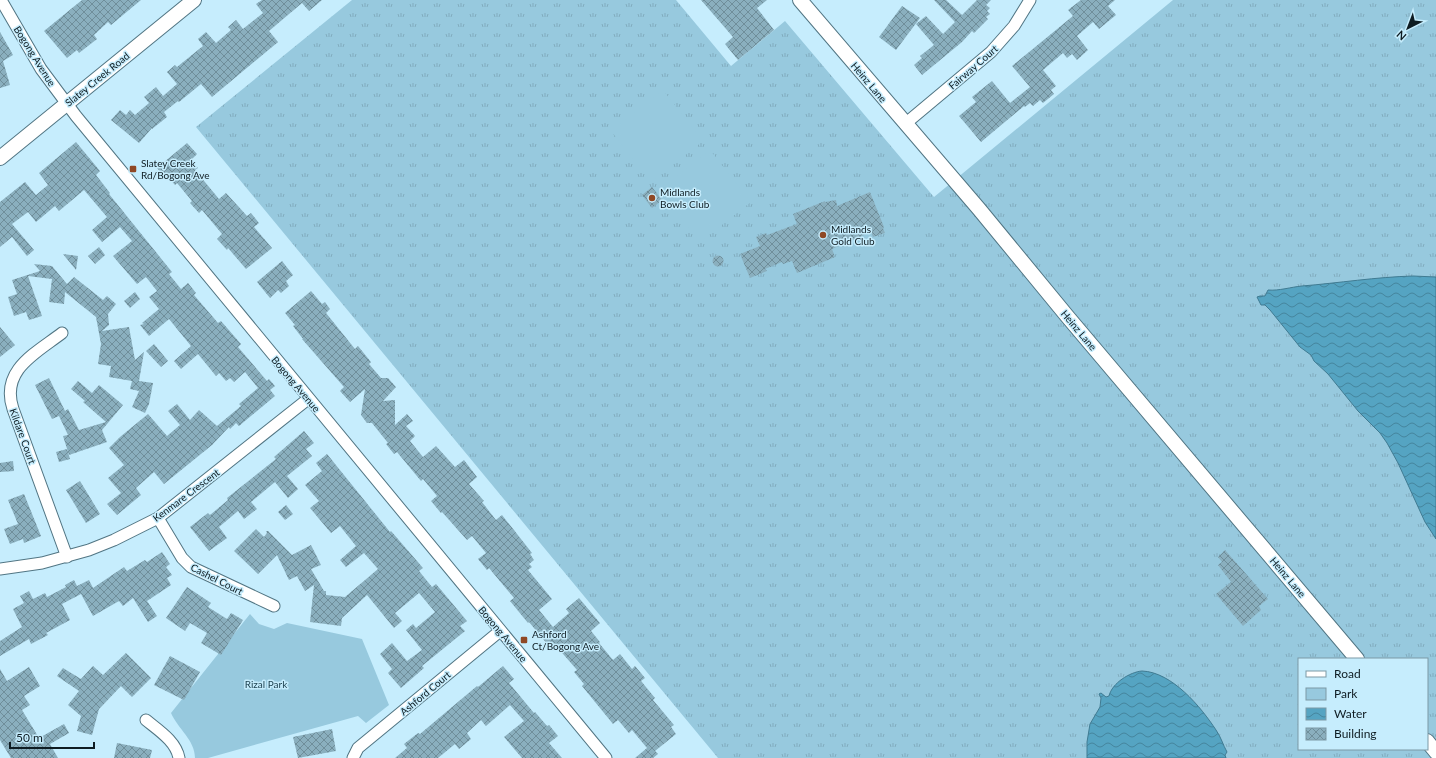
<svg xmlns="http://www.w3.org/2000/svg" width="1436" height="758" viewBox="0 0 1436 758" font-family="Lato,sans-serif">
<defs>
<pattern id="grass-tufts" width="24" height="20" patternUnits="userSpaceOnUse"><rect width="24" height="20" fill="#97c9de"/><path d="M3 7l-1-3M5 7V3M7 7l1-3M15 17l-1-3M17 17v-4M19 17l1-3" fill="none" stroke="#81acbe"/></pattern>
<pattern id="water-waves" width="16" height="10" patternUnits="userSpaceOnUse"><rect width="16" height="10" fill="#55a4c2"/><path d="M0 5q4-4 8 0t8 0" fill="none" stroke="#45859d"/></pattern>
<pattern id="building-cross-hatch" width="8" height="8" patternUnits="userSpaceOnUse"><rect width="8" height="8" fill="#8aafbe"/><path d="M0 0l8 8M0 8l8-8" fill="none" stroke="#6f8e9a"/></pattern>
</defs>
<rect width="100%" height="100%" fill="#c6edfd"/>
<path fill="url(#grass-tufts)" fill-rule="evenodd" d="M352,0h324l55,66 54,-45 149,176 239,-197h263v758h-718l-522,-631zM1299,659h128v90h-128z"/>
<g fill="#97c9de">
<polygon points="663,90 703,141 651,182 611,131"/>
<polygon points="710,150 751,202 700,242 659,190"/>
<path d="M250,614l9,10 15,5 13,-6 75,16 27,66 -23,18 -8,-7 -150,42h-13c0,-18 -17,-29 -24,-45z"/>
</g>
<g fill="url(#water-waves)" stroke="#407b92">
<path d="M1413,276l23,1v262l-11,-17 -27,-59 -11,-20 -7,-10 -22,-22 -30,-37 -14,-13 -3,-6 -11,-8 -30,-37 -5,-5h-4l-4,-8 3,-1h5l3,-6c11,1 23,-3 34,-4 37,-3 74,-9 111,-10z"/>
<path d="M1142,671c30,1 59,36 74,59 5,7 7,15 11,22l-2,3 1,3h-139v-16l3,-18 10,-17 1,-9 -2,-4 2,-1 5,4 3,-1c3,-13 21,-24 33,-25z"/>
</g>
<g fill="url(#building-cross-hatch)">
<polygon points="82,0 141,0 111,25 108,22 94,35 97,39 79,53 77,50 67,58 44,31"/>
<polygon points="262,0 322,0 309,11 302,3 269,31 278,42 212,97 201,84 179,102 178,101 164,112 167,117 152,129 152,128 139,143 111,120 120,110 126,115 130,110 135,115 149,103 144,97 156,87 163,96 177,84 167,72 175,65 177,67 203,46 198,39 206,32 216,43 231,30 228,27 236,20 243,29 263,13 256,4"/>
<polygon points="701,0 767,0 757,8 774,30 738,60 725,44 733,37"/>
<polygon points="934,0 946,0 962,15 977,0 991,0 986,5 990,8 987,11 990,14 986,17 988,19 974,33 972,31 962,42 922,75 914,65 922,58 920,56 934,45 916,24 926,16 943,34 955,22"/>
<polygon points="1081,0 1115,0 1108,6 1116,15 1099,29 1093,22 1077,36 1088,50 1077,60 1072,54 1067,58 1063,53 1043,70 1056,86 1051,90 1054,94 1043,103 1040,100 1033,106 1030,103 1025,107 1024,106 981,142 959,116 976,102 972,97 992,81 1010,103 1030,87 1012,66 1073,16 1068,10"/>
<polygon points="902,6 920,18 896,50 879,37"/>
<polygon points="0,32 13,55 3,61 10,85 0,88"/>
<polygon points="76,142 100,171 96,175 110,193 109,194 172,272 169,274 181,289 188,283 196,293 194,295 218,323 221,321 241,344 238,347 267,381 269,379 275,386 270,390 275,396 239,426 236,423 230,429 229,427 212,445 164,484 154,472 136,488 141,495 117,515 107,504 121,493 108,478 124,465 109,448 120,437 148,414 167,436 180,425 168,411 177,404 190,420 199,410 217,426 241,406 239,404 258,388 245,372 234,382 230,378 226,381 219,373 216,376 198,354 181,369 174,361 191,346 169,319 149,336 140,325 144,324 142,323 159,309 149,297 157,291 146,277 137,284 113,256 132,241 120,227 102,242 92,230 107,217 84,190 59,211 55,206 36,222 28,212 12,224 34,250 27,256 12,237 0,247 0,202 25,182 36,195 48,185 39,173"/>
<polygon points="187,143 197,154 191,160 198,168 195,170 219,199 226,193 247,216 251,213 259,223 254,227 272,248 246,269 228,248 227,250 217,239 222,234 202,210 199,213 190,203 192,201 177,183 175,185 167,176 165,177 157,168"/>
<polygon points="652,187 662,200 652,208 642,195"/>
<polygon points="870,192 884,227 883,228 885,233 873,237 871,232 832,249 835,257 797,273 792,261 783,264 782,262 765,269 767,271 750,278 740,254 760,246 756,237 766,233 767,235 797,224 793,214 825,201 825,202 836,200 837,206"/>
<polygon points="99,247 105,255 95,264 88,256"/>
<polygon points="63,254 78,256 76,270"/>
<circle cx="718" cy="261" r="5.5"/>
<polygon points="282,261 293,275 286,281 289,286 281,293 278,290 270,298 257,282"/>
<polygon points="34,264 52,266 67,284 74,277 103,300 107,296 116,304 108,314 109,325 102,331 129,327 135,360 144,352 139,381 153,383 149,404 145,413 132,407 139,391 130,389 132,381 109,377 111,366 98,364 101,344 96,317 65,292 64,304 49,302 52,279 28,276 42,316 29,320 26,312 14,316 8,297 17,294 12,280 40,271"/>
<polygon points="311,291 322,304 325,302 330,309 326,313 355,349 358,346 371,362 369,364 381,378 388,378 396,387 383,401 395,400 395,425 407,414 413,421 406,426 415,436 410,441 423,457 436,446 455,467 464,460 477,477 469,484 484,501 482,502 496,520 502,515 532,553 530,554 534,560 529,564 532,567 528,570 552,599 539,610 553,627 569,613 566,609 579,598 600,623 591,631 600,642 599,643 613,660 620,654 632,669 635,666 645,678 641,681 655,698 653,700 674,725 671,727 676,734 655,751 658,754 653,758 635,758 647,748 632,730 629,733 618,720 613,724 582,686 584,684 574,672 577,670 557,647 553,651 529,622 528,623 510,601 514,598 489,568 487,570 478,559 486,553 472,536 467,540 442,512 441,513 431,501 437,496 423,479 421,481 397,452 394,454 386,444 388,443 372,423 367,423 361,415 365,389 350,402 340,391 344,387 302,339 303,339 293,326 295,325 285,313"/>
<polygon points="135,292 140,299 130,308 124,301"/>
<polygon points="0,327 15,345 0,357"/>
<polygon points="154,344 168,361 161,367 146,351"/>
<polygon points="49,378 65,411 68,409 79,430 106,422 83,402 85,401 71,389 78,381 92,393 99,385 123,405 102,430 107,442 69,455 63,436 68,435 59,416 52,419 35,385"/>
<polygon points="304,431 314,443 306,449 312,456 287,476 298,489 288,498 275,482 251,502 257,509 244,519 238,511 219,527 227,538 209,551 190,527 208,513 210,515 228,500 227,498 276,459 274,457"/>
<polygon points="67,449 70,459 59,462 56,452"/>
<polygon points="327,454 390,532 391,531 423,568 419,571 432,587 436,584 467,621 460,626 465,631 422,666 424,668 401,688 388,673 392,669 380,654 392,643 407,661 422,650 406,630 413,624 416,628 435,612 419,593 395,613 402,621 394,628 367,595 342,618 341,626 310,622 314,585 305,591 297,576 289,580 277,555 258,574 234,551 256,529 264,537 267,533 266,531 268,531 292,555 311,545 321,565 311,569 324,591 326,591 326,595 345,597 378,569 364,553 346,567 340,560 356,546 340,526 331,533 310,508 319,501 305,485 322,471 316,463"/>
<polygon points="13,461 14,471 0,472 0,463"/>
<polygon points="80,481 100,514 86,523 66,490"/>
<polygon points="24,494 41,536 24,543 23,539 10,544 4,529 18,524 8,500"/>
<polygon points="286,505 293,514 285,520 278,512"/>
<polygon points="1225,550 1268,599 1259,606 1261,610 1243,626 1216,594 1231,582 1218,565 1222,562 1218,557"/>
<polygon points="162,552 170,564 166,567 172,575 167,578 171,585 147,601 157,616 148,622 133,598 123,606 119,601 93,616 81,594 62,604 70,620 46,633 48,635 31,644 29,639 0,656 0,641 22,627 13,609 24,603 20,596 29,591 33,599 45,593 47,597 66,587 65,585 74,580 77,586 89,580 93,588 124,567 127,571 145,560 147,562"/>
<polygon points="187,587 211,603 208,607 227,619 231,613 243,620 221,655 201,643 207,633 190,623 185,631 166,618"/>
<polygon points="126,653 151,678 132,697 121,686 99,709 92,735 77,731 81,716 68,705 79,691 57,676 63,668 81,679 93,666 103,675"/>
<polygon points="170,656 200,672 184,700 154,685"/>
<polygon points="503,666 514,679 509,683 534,713 535,712 547,726 549,725 558,736 549,743 562,758 522,758 504,737 524,721 510,705 486,726 481,720 467,733 471,739 459,749 455,744 438,758 395,758 407,748 404,744 418,733 420,734 477,686 478,687"/>
<polygon points="29,667 40,686 24,696 30,705 22,710 39,738 64,724 69,733 50,744 58,758 11,758 0,740 0,669 7,681"/>
<polygon points="332,729 336,751 298,758 293,737"/>
<polygon points="117,743 152,750 150,758 114,758"/>
</g>
<g fill="none" stroke-linecap="round" stroke-linejoin="round">
<g stroke="#517583" stroke-width="13">
<g id="minor">
<polyline points="1,0 41,69 76,116 606,758"/>
<polyline points="905,124 991,52 1014,26 1030,0"/>
<path d="M62,333c-26,20 -62,37 -49,76l54,148"/>
<polyline points="158,518 182,558 191,567 274,606"/>
<polyline points="0,569 42,563 89,550 114,540 158,518 308,399"/>
<path d="M146,720c12,10 30,21 33,38"/>
<polyline points="353,758 358,748 500,631"/>
</g>
</g>
<g stroke="#517583" stroke-width="16">
<g id="tertiary">
<polyline points="800,0 979,209 1067,316 1357,659"/>
<polyline points="0,158 194,0"/>
<polyline points="1427,741 1436,752"/>
</g>
</g>
<use href="#minor" stroke="#fff" stroke-width="11"/>
<use href="#tertiary" stroke="#fff" stroke-width="14"/>
</g>
<g fill="#8f4825" stroke="#c6edfd" stroke-width="1.5">
<rect x="129" y="165" width="8" height="8" rx="2"/>
<circle cx="652" cy="198" r="4"/>
<circle cx="823" cy="235" r="4"/>
<rect x="520" y="636" width="8" height="8" rx="2"/>
</g>
<g text-anchor="middle" dominant-baseline="central" stroke-width="3" stroke-linejoin="round" paint-order="stroke">
<g font-size="10" fill="#0e1c22" stroke="#c6edfd">
<text transform="translate(35 56) rotate(58)">Bogong Avenue</text>
<text transform="translate(973 67) rotate(-41)">Fairway Court</text>
<text transform="translate(97 79) rotate(-39)">Slatey Creek Road</text>
<text transform="translate(869 82) rotate(50)">Heinz Lane</text>
<text transform="translate(1079 330) rotate(50)">Heinz Lane</text>
<text transform="translate(296 384) rotate(50)">Bogong Avenue</text>
<text transform="translate(23 436) rotate(70)">Kildare Court</text>
<text transform="translate(186 495) rotate(-37)">Kenmare Crescent</text>
<text transform="translate(1288 577) rotate(50)">Heinz Lane</text>
<text transform="translate(217 579) rotate(27)">Cashel Court</text>
<text transform="translate(503 634) rotate(50)">Bogong Avenue</text>
<text transform="translate(425 693) rotate(-40)">Ashford Court</text>
</g>
<g font-size="10" fill="#0e1c22" stroke="#c6edfd" text-anchor="start">
<text x="141" y="163">Slatey Creek<tspan x="141" dy="12">Rd/Bogong Ave</tspan></text>
<text x="660" y="192">Midlands<tspan x="660" dy="12">Bowls Club</tspan></text>
<text x="831" y="229">Midlands<tspan x="831" dy="12">Gold Club</tspan></text>
<text x="532" y="634">Ashford<tspan x="532" dy="12">Ct/Bogong Ave</tspan></text>
</g>
<g font-size="10" fill="#1e4250" stroke="#c6edfd">
<text x="266" y="684">Rizal Park</text>
</g>
</g>
<rect x="1298" y="658" width="130" height="92" fill="#c6edfd" stroke="#7c99a5"/>
<rect x="1306" y="671" width="20" height="6" fill="#ffffff" stroke="#7c99a5"/>
<text x="1334" y="678" font-size="12" fill="#0e1c22">Road</text>
<rect x="1306" y="688" width="20" height="12" fill="#97c9de" stroke="#7c99a5"/>
<text x="1334" y="698" font-size="12" fill="#0e1c22">Park</text>
<rect x="1306" y="708" width="20" height="12" fill="url(#water-waves)" stroke="#7c99a5"/>
<text x="1334" y="718" font-size="12" fill="#0e1c22">Water</text>
<rect x="1306" y="728" width="20" height="12" fill="url(#building-cross-hatch)" stroke="#7c99a5"/>
<text x="1334" y="738" font-size="12" fill="#0e1c22">Building</text>
<g transform="translate(1408 28) rotate(222)" stroke="#c6edfd" stroke-width="3" paint-order="stroke">
<path d="M0-3L7 15L0 10L-7 15Z" fill="#0e1c22"/>
<text y="-6" font-size="11" font-weight="bold" text-anchor="middle" fill="#0e1c22">N</text>
</g>
<path d="M10 742v6h84v-6" fill="none" stroke="#0e1c22" stroke-width="2"/>
<text x="16" y="742" font-size="12" fill="#0e1c22" stroke="#c6edfd" stroke-width="3" paint-order="stroke">50 m</text>
</svg>
